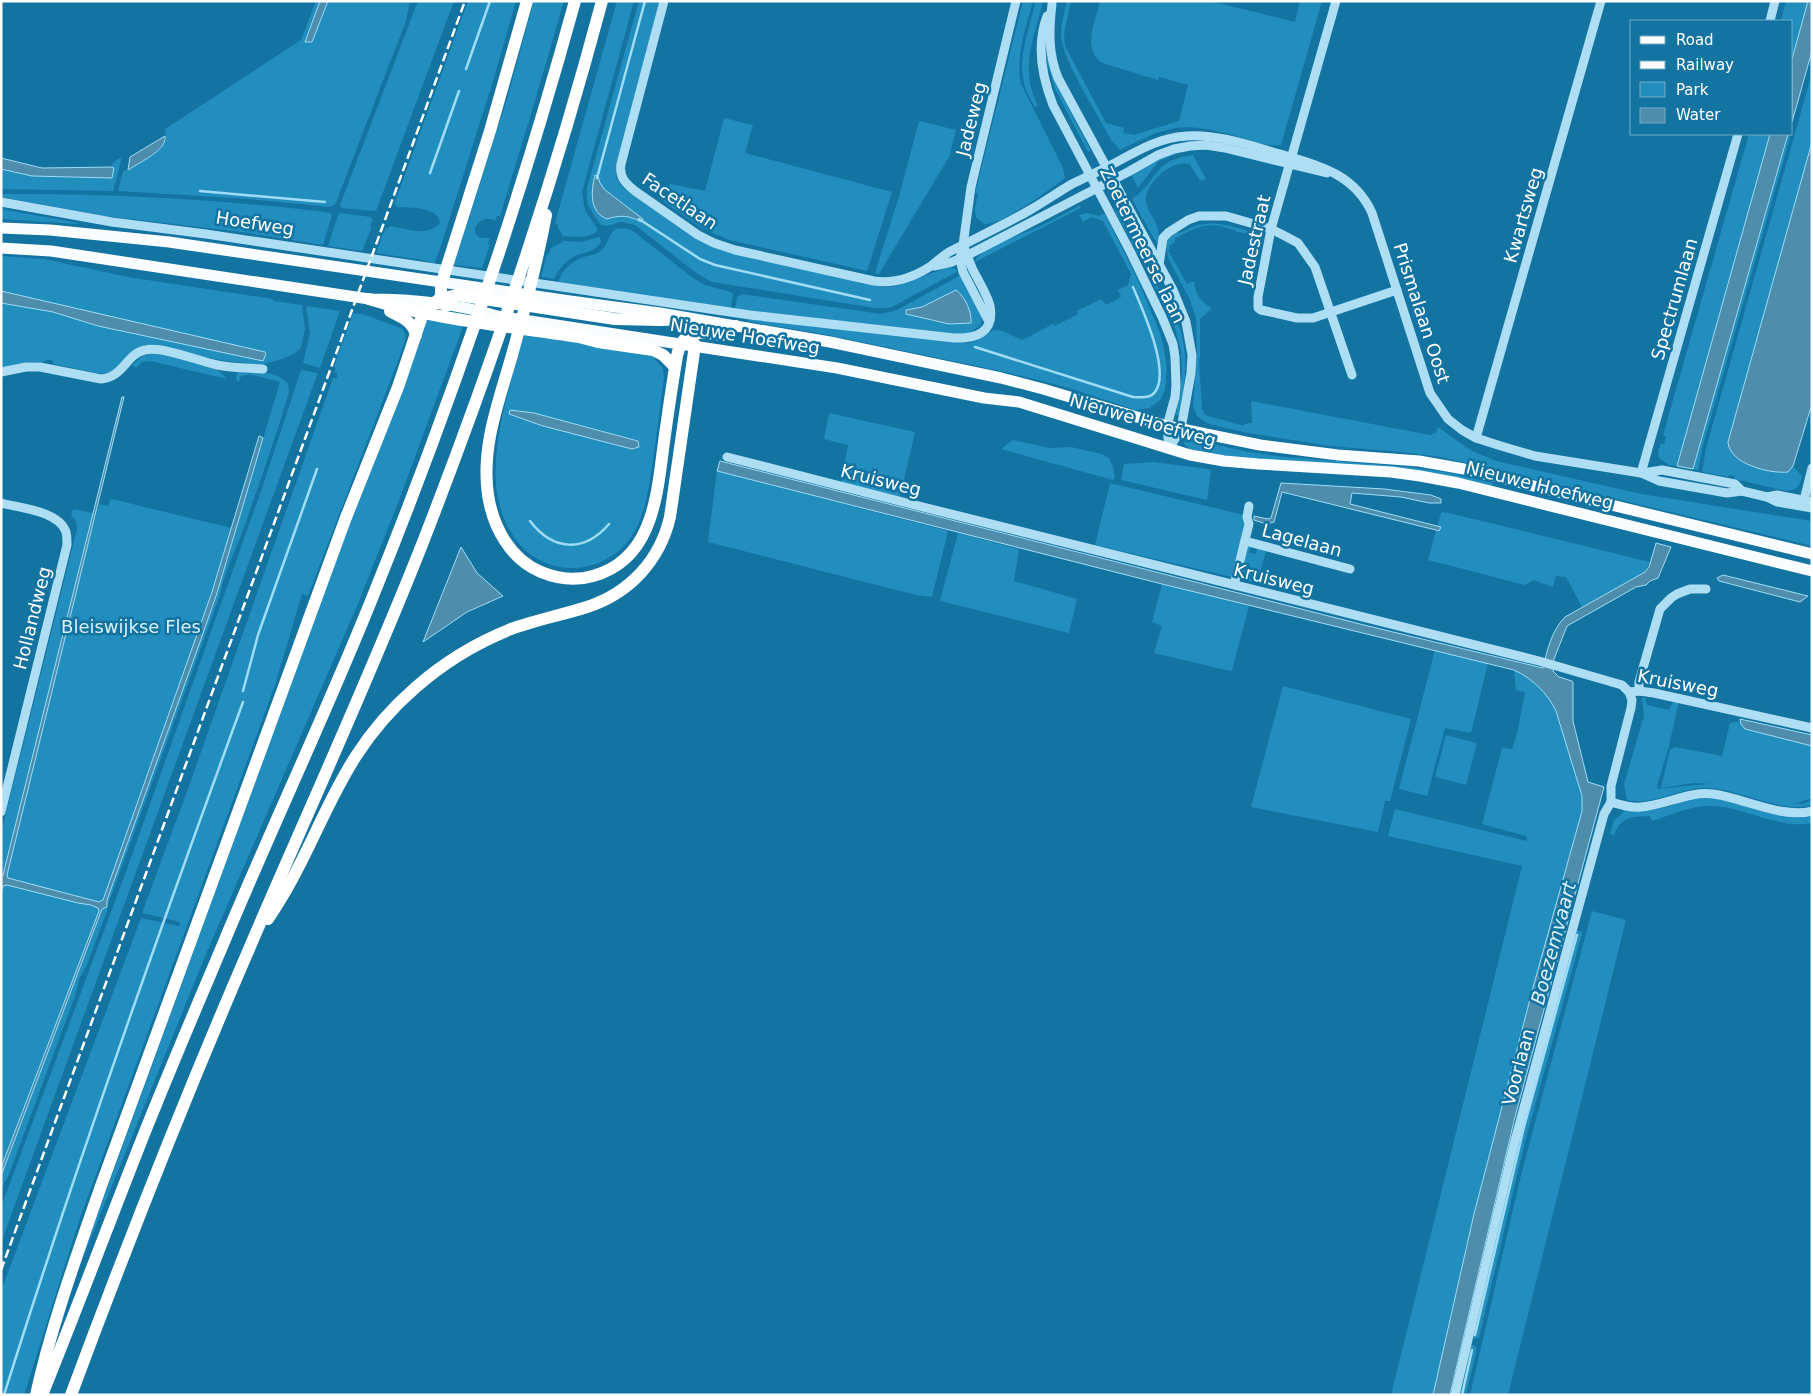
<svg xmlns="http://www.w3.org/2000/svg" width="1813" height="1396" viewBox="0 0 1813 1396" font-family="'DejaVu Sans',sans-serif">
<rect width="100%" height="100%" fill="#1373a1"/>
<g fill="#228ebe" fill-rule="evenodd">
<polygon points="316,1 320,1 305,42 310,43 312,42 328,1 410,1 406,21 335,205 330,207 250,199 118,191 123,171 128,170 166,140 165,129 301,40"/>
<polygon points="418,1 454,1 376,211 342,208 340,205"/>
<path d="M468,1h48l-22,77 -54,171 -6,15 -11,-4 -47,-7 10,-26 2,2 1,-3c16,2 39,12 51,-3 -2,-17 -30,-15 -44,-16l1,-3 -3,1z"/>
<path d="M534,1h30l-32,110 -32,105h-3l-2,5c-8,-5 -16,-1 -20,7v5l5,5h10l-2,6 2,1 -8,23 -28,-3 53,-166z"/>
<path d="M617,1h17l-52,191 3,18 13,20c-8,9 -24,7 -35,6l-5,-8 -1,-4 -2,-1z"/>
<polygon points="639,1 659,1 617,168 616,177 622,187 695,238 713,247 734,254 883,287 897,286 948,267 953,268 958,271 892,307 886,308 875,308 712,282 696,273 635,225 621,222 607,226 601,225 595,217 587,203 587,188"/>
<path d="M1023,1h10c-7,26 -18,56 -12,83l42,84 2,10c-14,11 -64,48 -81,46l-8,-7 -1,-8 3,-16h-3z"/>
<path d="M1036,1h7c-9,39 -24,66 -5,105l-3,1c-5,-9 -11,-18 -12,-29 -4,-24 7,-53 13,-77z"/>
<path d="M1067,1h4l-7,33 1,12 41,77 18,5 -1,5 11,2 45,-14 9,-36 -29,-8 -1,3 -56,-17c-20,-15 -7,-41 -2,-62h110l85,21 5,-21h22l-41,144c-13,2 -28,-4 -42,-8 -55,-16 -68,-13 -119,13l-9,-10c-13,-26 -49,-79 -50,-105 0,-11 3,-22 6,-34z"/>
<polygon points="1786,1 1808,1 1792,59 1792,21 1781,21"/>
<polygon points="1047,43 1054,80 1091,151 1088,152 1055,89 1047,63 1045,44"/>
<path d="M1812,73v69l-84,300c1,22 42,32 60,30l5,-6 9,10c-2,10 -5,14 -15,15l-53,-12 1,-3 -6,-1 -1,2 -26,-5 4,-24z"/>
<polygon points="724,118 753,125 745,153 892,192 867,271 729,240 700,227 664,202 670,184 705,191"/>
<polygon points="919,121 956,130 949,157 879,274 875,273 900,193"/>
<polygon points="1749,134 1770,134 1677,466 1669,465 1659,458 1658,452 1661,443 1664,444 1666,437 1663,435"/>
<polygon points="1788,134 1791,134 1702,449 1698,471 1693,469"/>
<path d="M1198,147l27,2 46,12 4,4 -60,-15 -17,-1 -17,3 -22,9 -21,27 -6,-12c11,-15 48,-27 66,-29z"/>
<path d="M1193,155l13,24 -6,2 -10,-17c-9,-2 -17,1 -26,7 -4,3 -7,7 -11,11 -22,28 15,37 4,62l-25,-45c29,-20 18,-38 61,-44z"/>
<polygon points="122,157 113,191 1,189 1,169 32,176 114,168 112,167 113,162"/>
<path d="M1,194c106,-1 212,5 317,17l12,2 2,2 -9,30 -81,-13 -137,-16 -104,-19z"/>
<path d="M1080,205l1,3 -106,54c7,-17 41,-25 56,-32 17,-7 33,-16 49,-25z"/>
<polygon points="1,209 79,223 77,224 1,219"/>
<path d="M1117,210c13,24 25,48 38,71 5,11 13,20 18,30 17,33 14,70 6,105l-3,-1 6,-41 -1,-22 -5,-21 -8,-20 -53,-100z"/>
<polygon points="340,213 371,217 371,219 373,219 370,227 372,227 362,251 328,246 338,215"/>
<path d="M1087,213l11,3 7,-2 33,66 22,53 3,10 4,25 -2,22 -5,10 -10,8 -15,2 -66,-22 -59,-15 -187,-39 -77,-13 6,-2 216,24c12,-1 20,-15 31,-13 8,2 16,7 23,10l31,-16 2,2 23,-12 -1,-3 24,-12 5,6 15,-8 -3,-7 10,-5 3,-11 -28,-53 -11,-4 -9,5 -4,-7z"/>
<path d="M1214,223l17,3 31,9 1,8 -7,-2c-5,-10 -12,-6 -21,-10 -23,-10 -35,-6 -57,6l-3,1v4l-6,4 1,3 -2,1 19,34 7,-3c1,13 7,21 18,27l-12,11v38l-1,3 3,49 3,6 39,11v-2l8,-1 -1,-22 179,34 6,-2 2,-6 32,23 26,11 145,33 171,27v25l-371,-89 -39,-5 -72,-6 -82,-13 -40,-9 -11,-8 -4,-10 4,-54 -1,-33 -6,-19 -22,-42 -2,-16 11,-11 2,2 18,-8z"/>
<path d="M618,228l11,1 4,2 60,47 12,7 26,7 2,2 -2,14 -173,-26c5,-14 15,-22 29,-26 5,-1 11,-2 15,-6 7,-7 6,-18 16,-22z"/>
<path d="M600,237l1,4c-5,12 -18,11 -28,16 -8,5 -15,13 -19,22l-13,-2 6,-23h2l2,-6 10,-5 2,-2 17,1z"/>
<polygon points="1,256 44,259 128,277 273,299 273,301 302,305 305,328 301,348 295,353 285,358 262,365 219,360 151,345 146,345 135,349 118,367 108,374 96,373 54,364 52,360 47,360 42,362 28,362 1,368 1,303 53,312 98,326 263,361 266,354 1,291"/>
<path d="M961,275l21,40 -1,10 -12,8 -13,1 -221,-25 2,-12 5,-3 139,20 16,-4zM956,290l4,34 -24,-2 -30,-8 -1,-2 17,-5z"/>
<polygon points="306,306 340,311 320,368 303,363 310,333"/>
<polygon points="353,313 363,314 403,329 406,336 401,353 308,596 302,594 275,685 79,1221 24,1395 1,1395 1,1291 141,918 179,926 180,923 176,921 142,913 189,786 333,378 337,378 337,373 334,373 336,368 334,367"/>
<polygon points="427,318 464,324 398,503 357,606 206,954 75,1277 338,555"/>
<path d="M524,335l36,2 92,19 11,12 1,10c-4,28 -7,55 -11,83 -4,22 -6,45 -16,66 -20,42 -75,55 -111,24 -15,-14 -24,-33 -28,-53 -10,-48 13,-116 26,-163zM510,411l24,2 103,27v3l2,1 -4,5h-3l-89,-23 -33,-12z"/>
<path d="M148,354h8c18,4 61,9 71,25l-77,-18 -8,1 -6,6 -4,-3 9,-8z"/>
<polygon points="301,370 318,373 316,378 1,1243 1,1207 127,869 262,488"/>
<path d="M239,371c16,1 37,-1 49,13l1,9c-14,46 -30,92 -46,137 -8,22 -19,43 -23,65l-112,310 -1,-5 93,-258 17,-49 63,-211 -31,-8 -9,3 -1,5 -3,-2 1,-8z"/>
<polygon points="829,413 915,432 900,497 841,483 848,445 824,439"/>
<polygon points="1188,438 1248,452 1285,457 1408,467 1445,472 1493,483 1493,486 1231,457 1191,450 1184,444 1185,439"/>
<polygon points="1013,440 1050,448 1071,447 1102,454 1109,458 1113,467 1115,478 1113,480 1001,449"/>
<polygon points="1153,462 1209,469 1211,471 1207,500 1121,480 1124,464"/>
<polygon points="717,471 948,531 932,597 916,595 708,542"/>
<polygon points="1110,483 1244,515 1245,524 1232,577 1095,545"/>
<polygon points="112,499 231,528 217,575 219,576 102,906 1,1168 1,833 77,529 76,520 71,515 73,509 94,513 87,540 89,541 99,504 108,506 110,500"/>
<polygon points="1442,512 1449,513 1650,562 1645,572 1582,607 1566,577 1556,576 1553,587 1533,580 1525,585 1428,560 1436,530 1439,530 1440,527 1437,527 1441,513"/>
<polygon points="958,533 1019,549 1014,581 1077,599 1069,633 940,601"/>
<polygon points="1247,546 1251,546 1249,553 1256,554 1257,548 1266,551 1257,583 1239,579"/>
<polygon points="1162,584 1249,606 1232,670 1230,671 1154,653 1162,626 1152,622"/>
<polygon points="1435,650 1488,663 1471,733 1445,728 1427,796 1399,789"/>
<path d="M1514,670c18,8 34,24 42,41l26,85v15l-48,173 -60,230 -41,181h-42l131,-529 -134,-30 7,-27 132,32 -1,-5 -44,-12 20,-76 10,1 5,-15 8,-42 -9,-2z"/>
<polygon points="1283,686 1411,719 1390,801 1385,801 1378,832 1251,807"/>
<path d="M1642,698h3l2,7 22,5 5,-10 5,1 -10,45 -12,40 1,3 37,-4 16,-1 -17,-1 -33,5 9,-38 5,-3 47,9 8,-33 10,-2 5,8 67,17v52l-14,5h-9l14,1 9,-4v5c-28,9 -72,-15 -102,-17 -28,-2 -56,19 -83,12l-3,-16 20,-68z"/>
<polygon points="1446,735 1477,743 1466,785 1435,777"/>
<path d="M1702,798c37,-1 72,24 110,17v8c-35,7 -69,-18 -104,-17 -19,0 -39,10 -56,15l-2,-5c-18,1 -29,0 -36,19l-4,-1 4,-14 7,-5 3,-5c26,6 52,-8 78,-12z"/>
<polygon points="105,907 107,907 107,911 86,967 80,977 75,996 8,1177 1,1188 1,1176 102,909"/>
<polygon points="1592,911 1626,920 1508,1395 1470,1395 1521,1175"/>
<polygon points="1576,931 1581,931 1582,934 1525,1142 1479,1338 1474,1339 1473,1336 1512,1167"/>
<polygon points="1473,1345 1477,1348 1466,1395 1459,1395 1470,1346"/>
</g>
<g fill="#4e8eac" stroke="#9fddf7">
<polygon points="320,1 328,1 312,42 305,42"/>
<polygon points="1808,1 1812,1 1812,51 1792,122 1792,59"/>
<polygon points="1770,134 1788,134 1693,469 1677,466"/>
<path d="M165,136c3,14 -27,27 -37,34l2,-13z"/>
<path d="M1812,142v262l-19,62 -5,6c-18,2 -59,-8 -60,-30z"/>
<polygon points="1,158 42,168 112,167 114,168 112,178 32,176 1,169"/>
<path d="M595,175l3,1 2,7 5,7 38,29 -2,3c-12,-7 -21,-7 -34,-3 -18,-7 -16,-28 -12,-44z"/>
<path d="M956,290c9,6 16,22 15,33l-22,1 -43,-10v-4l16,-3z"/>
<polygon points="1,291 265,352 266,354 263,361 98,326 53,312 1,303"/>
<polygon points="122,397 124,397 7,875 8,878 99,902 103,900 212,592 259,436 263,438 217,593 200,642 107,900 107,907 102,909 1,1176 1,1168 99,911 98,908 91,905 78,903 7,885 3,886 1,895 1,877 3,875"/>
<polygon points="510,410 534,413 638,441 639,447 632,449 543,426 509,414"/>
<path d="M720,461l644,164 179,43c4,-18 9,-38 22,-51l80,-45 4,-5 7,-24 15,4 -13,31 -8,3 -4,4 -10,2 -69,39 -13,33 -1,12 6,6 13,4 1,2v38l15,61 16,5 -90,334 -64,274h-17l41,-181 60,-230 48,-173v-15l-26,-85c-8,-17 -24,-33 -42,-41l-352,-86 -445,-113z"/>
<polygon points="1281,483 1384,489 1431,495 1441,499 1441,503 1429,503 1401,497 1352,493 1350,504 1441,527 1439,531 1436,530 1282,492 1274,522 1266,524 1254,520 1254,516 1268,519 1271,518"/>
<polygon points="461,547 477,573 503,596 467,612 423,642"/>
<polygon points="1723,575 1808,596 1800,602 1719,581 1717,578"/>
<polygon points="1740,719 1812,735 1812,746 1745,729 1741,724"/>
</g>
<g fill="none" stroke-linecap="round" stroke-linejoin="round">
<g stroke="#9fddf7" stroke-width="2.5">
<polyline points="466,69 490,1"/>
<polyline points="430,173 459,91"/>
<polyline points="597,178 645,1"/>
<polyline points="200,191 325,202"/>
<polyline points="639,219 700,259 715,265 870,300"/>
<path d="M975,347l158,50c8,0 17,2 22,-5 16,-21 -13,-84 -22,-105"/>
<path d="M530,521c23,30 54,32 79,3"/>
<polyline points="243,691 258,635 317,469"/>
<polyline points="1475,1335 1524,1127 1577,935"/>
<path d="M4,1395c73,-233 155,-463 239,-693"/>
<polyline points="1462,1395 1472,1350"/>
</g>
<g stroke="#addef4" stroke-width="9">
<path d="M664,1l-43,163c-2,13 4,19 14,27l63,44 16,8 21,7 139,31c20,3 40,-4 57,-15 6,-5 12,-10 18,-14 27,-14 55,-27 81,-42 14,-8 28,-18 42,-26 14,-7 28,-13 41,-20 24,-13 47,-27 74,-28 34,-2 67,11 100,20 36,10 69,21 85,57l58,180 18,26 14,11 14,8 25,8 34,10 106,17 18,8 68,12 15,-2 25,6 10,5 35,6"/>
<polyline points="1336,1 1271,229 1258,297 1258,308 1261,310 1297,318 1313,318 1397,290"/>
<path d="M1052,4c-3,26 -4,49 6,74l115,212 13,32 6,33 -1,18 -10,56 -12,20"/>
<path d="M1047,16c-11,29 -5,61 6,89l77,146 32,66 11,27 2,13 1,28 -1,12 -8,29 2,22"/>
<polyline points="1770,21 1775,1"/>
<path d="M1,202l111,20 94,12 544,81 204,23c21,1 41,-5 36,-32 -2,-10 -12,-26 -17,-36 -4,-8 -6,-17 -10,-25"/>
<polyline points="1159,265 1163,238 1169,232 1188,220 1199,216 1226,216 1271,229 1283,235 1298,243 1315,267 1352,375"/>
<polyline points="934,266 952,262 968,255 1128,172 1158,155 1174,149 1190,146 1206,145 1225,148 1327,173"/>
<polyline points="988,320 963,272 960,259 963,245 971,187 1016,1"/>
<path d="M1,372l25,-5h14l61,12c23,-2 25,-25 44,-29 16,-4 54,11 72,15 15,3 31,3 46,4"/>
<polyline points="1476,438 1601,1"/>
<polyline points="727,457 903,502 1539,661 1622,685 1629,692 1639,691 1654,693 1812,728"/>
<polyline points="1641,473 1738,134"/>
<polyline points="1642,473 1662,470 1735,484 1742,491"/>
<polyline points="1767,497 1777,495 1812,502"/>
<path d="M1,503c19,5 58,8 65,29 1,4 1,9 1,13l-66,267"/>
<polyline points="1803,504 1812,468"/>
<polyline points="1245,541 1350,569"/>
<polyline points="1234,585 1249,524 1247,517 1249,506"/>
<polyline points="1639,691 1639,682 1660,609 1671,598 1677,594 1690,589 1706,589"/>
<path d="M1611,802c10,3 20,6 30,5 25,-2 48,-16 72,-13 31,4 69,25 99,17"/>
<polyline points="1455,1395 1514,1144 1604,814 1611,802 1611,786 1631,708 1632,700 1629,692"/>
</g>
<g stroke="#fafdff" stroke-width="11">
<polyline points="1,228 50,230 169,242 570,301 660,313 830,342 1001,378 1043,389 1167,426 1260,445 1338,455 1419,461 1464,469 1812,554"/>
<path d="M1,248l50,3 318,48c41,0 89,5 128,17l340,52 147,30 35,4 171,53 34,6 34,3 133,8 29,4 38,7 354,88"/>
</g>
<g stroke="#fff" stroke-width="12">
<path d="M546,215c-9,47 -21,94 -34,140 -13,46 -31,91 -24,140 5,32 22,64 53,77 17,7 35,9 52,4 61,-17 64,-82 71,-134 4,-29 8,-57 13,-86 5,-27 22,-25 45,-21l14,-9"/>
<path d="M369,299c67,21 140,27 210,38l19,5 55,8 10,5 12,12"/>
<polyline points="446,306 441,293 441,285 490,131 527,1"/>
<path d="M390,311c12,7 22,9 26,24"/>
<path d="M268,919c8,-12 15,-23 22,-36 23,-41 40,-87 66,-127 16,-25 36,-48 59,-68 28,-25 61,-45 96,-59 25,-9 51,-14 76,-22 43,-14 73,-47 83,-90l25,-172 -12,-20 -9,-7"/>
<path d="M36,1395c16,-72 41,-140 65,-209l244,-666 53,-133 25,-74 16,-14 18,-4 158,24 45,1 31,-1"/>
<path d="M42,1395c32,-79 62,-159 93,-238 28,-72 59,-144 89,-215 49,-118 104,-233 151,-351 78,-193 145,-390 200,-590"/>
<path d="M71,1395c55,-148 113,-295 175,-439 59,-138 122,-274 177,-414 69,-177 130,-357 179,-541"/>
</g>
<polyline stroke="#fff" stroke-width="2.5" stroke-dasharray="9 4" stroke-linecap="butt" points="1,1270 465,1"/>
</g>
<g text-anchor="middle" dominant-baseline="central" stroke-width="5" stroke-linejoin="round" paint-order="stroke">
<g font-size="18" fill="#fff" stroke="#1373a1">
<text transform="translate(971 119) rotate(-76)">Jadeweg</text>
<text transform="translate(680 201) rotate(34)">Facetlaan</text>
<text transform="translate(1523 215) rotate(-74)">Kwartsweg</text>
<text transform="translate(255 223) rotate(9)">Hoefweg</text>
<text transform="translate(1254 240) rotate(-77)">Jadestraat</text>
<text transform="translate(1143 245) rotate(64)">Zoetermeerse laan</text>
<text transform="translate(1674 299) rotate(-74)">Spectrumlaan</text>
<text transform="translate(1422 313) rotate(72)">Prismalaan Oost</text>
<text transform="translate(745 336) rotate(9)">Nieuwe Hoefweg</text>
<text transform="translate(1143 420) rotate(16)">Nieuwe Hoefweg</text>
<text transform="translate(881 480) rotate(14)">Kruisweg</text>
<text transform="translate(1540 485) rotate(14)">Nieuwe Hoefweg</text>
<text transform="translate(1302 540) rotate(15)">Lagelaan</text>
<text transform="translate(1274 579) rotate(14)">Kruisweg</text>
<text transform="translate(32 618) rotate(-76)">Hollandweg</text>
<text transform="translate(1678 683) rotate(11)">Kruisweg</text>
<text transform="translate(1518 1067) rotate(-75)">Voorlaan</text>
</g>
<g font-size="18" fill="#d8f2fe" stroke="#1373a1">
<text x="131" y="626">Bleiswijkse Fles</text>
</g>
<g font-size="19" font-style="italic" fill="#d9f2fc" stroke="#1373a1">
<text transform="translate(1553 943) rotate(-75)">Boezemvaart</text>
</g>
</g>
<rect width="1813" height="1396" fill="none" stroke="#ffffff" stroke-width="5"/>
<rect x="1630" y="20" width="162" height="115" fill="#1373a1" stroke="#71abc7"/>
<rect x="1640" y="36" width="25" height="8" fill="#fafdff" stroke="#71abc7"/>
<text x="1676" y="45" font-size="15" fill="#ffffff">Road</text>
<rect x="1640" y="61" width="25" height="8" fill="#ffffff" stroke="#71abc7"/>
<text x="1676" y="70" font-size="15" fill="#ffffff">Railway</text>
<rect x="1640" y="82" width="25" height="15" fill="#228ebe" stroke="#71abc7"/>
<text x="1676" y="95" font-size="15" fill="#ffffff">Park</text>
<rect x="1640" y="108" width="25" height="15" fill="#4e8eac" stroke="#71abc7"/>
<text x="1676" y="120" font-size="15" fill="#ffffff">Water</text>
</svg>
